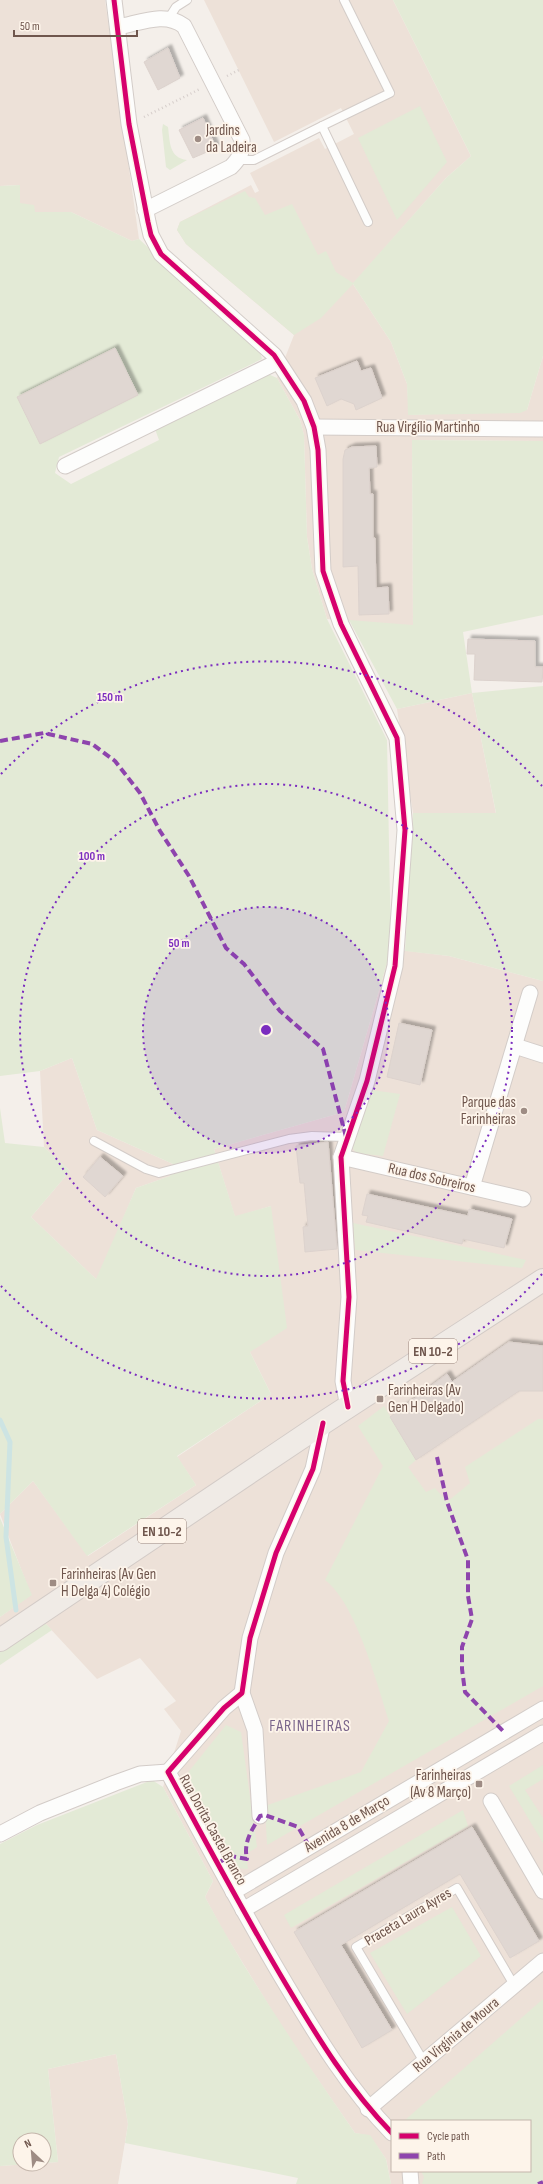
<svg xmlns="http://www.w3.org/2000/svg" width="543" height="2184" viewBox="0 0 543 2184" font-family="'Sofia Sans Condensed',sans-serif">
<defs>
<filter id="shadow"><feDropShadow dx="3.5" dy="-3.5" stdDeviation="1" flood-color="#0004"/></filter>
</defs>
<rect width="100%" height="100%" fill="#f4efea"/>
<g fill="#ede1d8" fill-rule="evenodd">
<polygon points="0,0 105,0 139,239 132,241 71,212 35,212 20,203 19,185 0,186"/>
<polygon points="204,0 393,0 471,156 446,178 353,284 391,342 407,384 409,415 527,410 543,356 543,441 412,440 413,626 327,619 312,569 307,537 304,435 300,420 277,378 294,335 186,244 177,230 180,222 251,185 255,193 259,191 250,173 319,138 325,149 354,134 341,108 274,142"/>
<polygon points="472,693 496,814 413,813 397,709"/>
<path d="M391,949l58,7 94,25v1203h-152l-5,-25 -16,-23 -15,-3 -70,-101 -63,-103 -17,-32 8,-16 -50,-94 18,-56 -17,-22 12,-8 -36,-43 -43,21 -53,-57 -44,30v-35l31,-22 -31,-81 33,-33 55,75 108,-71 -19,-28 94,-63 -21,-42 21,-146 -36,11 -21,-68 130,-37zM392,2121h138v50h-138z"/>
<polygon points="72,1058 97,1130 173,1164 170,1176 136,1188 97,1280 31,1217 70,1171 44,1147 40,1071"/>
<polygon points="116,2054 128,2124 118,2184 0,2184 0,2166 58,2162 48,2069"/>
</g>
<g fill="#e3ead6">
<polygon points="393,0 543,0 543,356 527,410 520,413 408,415 407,384 391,342 353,284 321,318 294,335 186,244 177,230 180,222 245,191 249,197 255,198 265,215 292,204 318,255 326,251 336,272 353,283 446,178 471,156"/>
<polygon points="420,106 447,162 397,220 358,138"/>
<path d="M163,124l5,3c2,15 1,31 19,33l-17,10 -4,-3 -4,-37z"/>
<polygon points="20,185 20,203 34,205 35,212 71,212 132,241 139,239 260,352 262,359 59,457 55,473 71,484 159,440 155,429 268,374 277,378 300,420 304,435 307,537 312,569 327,619 387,740 391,949 344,1112 214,1149 235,1216 271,1206 287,1328 250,1352 271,1394 177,1456 196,1485 87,1556 33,1481 0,1514 0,1108 5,1143 44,1147 70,1171 31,1217 96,1279 136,1188 170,1176 173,1164 97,1130 72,1058 40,1071 0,1076 0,186"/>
<polygon points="412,440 543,441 543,615 463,632 472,693 543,686 543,981 449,956 405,951 413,813 496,813 472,693 397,709 349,620 413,625"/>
<polygon points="371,1090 400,1094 383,1156 356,1153 351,1146"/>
<polygon points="353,1223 526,1260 522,1268 355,1250"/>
<path d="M384,1406l32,54 -8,7 18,25 9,-4 12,14 23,-19 -5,-16 73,-48h5v267l-276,159 -2,-39 96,-34 28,-51c-12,-37 -33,-118 -64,-141l58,-114 -25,-40z"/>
<polygon points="0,1518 32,1595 0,1617"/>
<polygon points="44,1622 52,1630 0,1665 0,1652"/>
<polygon points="226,1725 241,1732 257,1847 246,1854 248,1869 236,1868 186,1775"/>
<polygon points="543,1765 543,1779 525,1790 543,1818 543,1843 509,1786"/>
<path d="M152,1780l11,7 50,94 -8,16c44,82 97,159 150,236l15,2 16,24 5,25h-95l2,-6 -173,-35 3,-19 -12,-70 -68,15 10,93 -14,1v-23h-24v24h10l-30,2v-322l37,-19z"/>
<polygon points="463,1810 468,1826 291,1928 284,1915"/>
<polygon points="452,1907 481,1956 407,2014 370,1953"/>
<polygon points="543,1999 543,2184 422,2184 424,2177 421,2171 530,2171 530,2121 404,2121"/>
</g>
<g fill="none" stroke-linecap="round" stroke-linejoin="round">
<polyline stroke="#cde4e3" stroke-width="5" points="0,1420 10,1442 6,1537 16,1610"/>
</g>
<g fill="#e0d7d2" stroke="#dcd2cd" filter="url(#shadow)">
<polygon points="168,48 180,78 158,90 144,62"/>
<polygon points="203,118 216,148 193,158 179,130"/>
<polygon points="115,348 138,395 40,444 17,397"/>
<polygon points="357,361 361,371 371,368 382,398 356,410 354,404 341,399 327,406 315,378"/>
<polygon points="376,446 377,467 369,468 370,494 373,494 373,538 375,538 376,588 388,587 389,614 359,615 358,566 343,567 343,459 345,450 352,447"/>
<polygon points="468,639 535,641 535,667 543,667 542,682 474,680 475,654 467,654"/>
<polygon points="399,1023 432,1030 420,1085 387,1077"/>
<polygon points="328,1142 337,1249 305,1252 303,1227 308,1226 304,1183 300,1183 296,1146"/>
<polygon points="100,1157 123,1176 105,1197 83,1177"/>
<polygon points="367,1194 468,1216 469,1209 512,1219 504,1248 463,1239 462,1244 366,1222 368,1216 362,1215"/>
<polygon points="509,1342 543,1346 543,1391 519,1391 416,1460 390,1417 447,1374 452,1382"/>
<polygon points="472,1827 539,1941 510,1958 460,1874 341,1945 392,2030 362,2048 294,1932"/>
</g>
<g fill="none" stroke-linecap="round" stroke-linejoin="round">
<g stroke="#d3ccc8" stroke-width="10">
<g id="service">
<polyline points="169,18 176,7 187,0"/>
<polyline points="322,126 390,93 344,0"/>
<polyline points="238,160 254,160 322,126 368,222"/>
<polyline points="94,1141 146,1169 159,1173 289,1139 312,1136 346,1137"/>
<polyline points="424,2062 356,1947 457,1888 514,1985"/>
</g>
</g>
<g stroke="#d3ccc8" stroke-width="17">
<g id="minor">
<polyline points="114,0 129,124 148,222 151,235 161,254 274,355 304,401 314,427 318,450 323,571 341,624 397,738 405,830 395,966 367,1081 341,1157 349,1297 343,1381 348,1407"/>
<path d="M118,27c22,-4 47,-16 66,-1l58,114c1,12 -3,19 -11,27l-86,43"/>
<polyline points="314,427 543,429"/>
<polyline points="65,466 277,362"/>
<polyline points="515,1046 543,1055"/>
<polyline points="341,1157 523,1199"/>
<polyline points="472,1187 530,993"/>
<path d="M323,1423l-10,46 -37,84 -26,85 -8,55 -18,15 -56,64c39,72 77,144 119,214 31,52 62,103 105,147"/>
<polyline points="242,1693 255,1730 260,1816"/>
<polyline points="491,1801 543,1891"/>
<polyline points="0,1834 40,1813 115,1783 140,1774 168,1772"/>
<polyline points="233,1892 543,1709"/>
<polyline points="243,1910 543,1733"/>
<polyline points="368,2109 543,1961"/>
<polyline points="410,2171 411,2184"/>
</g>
</g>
<g stroke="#d3cbc7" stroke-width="24">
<polyline id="primary" points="0,1640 323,1423 543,1280"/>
</g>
<g stroke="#d6cecb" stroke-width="2.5" stroke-dasharray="1 3" stroke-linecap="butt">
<polyline points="227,76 239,70"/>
<polyline points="144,117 200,89"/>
</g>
<use href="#service" stroke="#fdfdfc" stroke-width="8"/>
<use href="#minor" stroke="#fdfdfc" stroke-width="15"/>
<use href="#primary" stroke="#f0ebe6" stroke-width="22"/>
<g stroke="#8e44ad" stroke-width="4" stroke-dasharray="8 4" stroke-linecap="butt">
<polyline points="0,741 44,733 92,744 115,761 140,793 160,831 189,876 226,948 244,964 280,1011 323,1049 346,1137"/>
<polyline points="437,1457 447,1502 468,1560 468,1596 472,1619 462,1647 462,1669 465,1692 504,1732"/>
<path d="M218,1863l12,-7 17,3c-4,-17 5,-29 13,-43l5,-1 33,12 11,19"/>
<polyline points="538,2184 543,2182"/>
</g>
<g stroke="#fdf4ea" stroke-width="8">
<g id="cycleway">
<polyline points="114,0 129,124 148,222 151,235 161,254 274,355 304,401 314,427 318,450 323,571 341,624 397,738 405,830 395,966 367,1081 341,1157 349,1297 343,1381 348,1407"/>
<path d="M323,1423l-10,46 -37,84 -26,85 -8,55 -18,15 -56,64c39,72 77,144 119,214 31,52 62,103 105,147"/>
</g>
</g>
<use href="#cycleway" stroke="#d6006c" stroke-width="5"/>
</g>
<circle cx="266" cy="1030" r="123" fill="#7b2cbf" fill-opacity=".12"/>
<g fill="none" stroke="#7b2cbf" stroke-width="2" stroke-dasharray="2 4">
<circle cx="266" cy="1030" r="123"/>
<circle cx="266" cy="1030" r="246"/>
<path d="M542 1274A368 368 0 0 1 1 1286M1 774A368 368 0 0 1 542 786"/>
</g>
<g fill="#9e8c84" stroke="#fdf4ea" stroke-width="1.5">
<circle cx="198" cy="139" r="4"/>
<circle cx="524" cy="1111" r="4"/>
<rect x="376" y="1395" width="8" height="8" rx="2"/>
<rect x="49" y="1579" width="8" height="8" rx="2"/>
<rect x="475" y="1780" width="8" height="8" rx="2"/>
</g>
<g text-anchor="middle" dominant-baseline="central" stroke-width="3.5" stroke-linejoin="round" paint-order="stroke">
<g fill="#fdf4ea" stroke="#9a857c" stroke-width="1">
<rect x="409" y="1339" width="48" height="24" rx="3"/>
<rect x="138" y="1519" width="48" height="24" rx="3"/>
</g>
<g font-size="14" font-weight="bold" fill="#6f564d">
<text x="433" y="1351">EN 10-2</text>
<text x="162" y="1531">EN 10-2</text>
</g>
<g font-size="15" fill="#6f564d" stroke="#fdf4ea" text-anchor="start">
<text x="206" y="130">Jardins<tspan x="206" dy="17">da Ladeira</tspan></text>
<text x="516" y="1102" text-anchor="end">Parque das<tspan x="516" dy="17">Farinheiras</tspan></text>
<text x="388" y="1390">Farinheiras (Av<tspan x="388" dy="17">Gen H Delgado)</tspan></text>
<text x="61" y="1574">Farinheiras (Av Gen<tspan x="61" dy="17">H Delga 4) Colégio</tspan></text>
<text x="471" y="1775" text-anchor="end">Farinheiras<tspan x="471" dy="17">(Av 8 Março)</tspan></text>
</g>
<g font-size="15" fill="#6f564d" stroke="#fdf4ea">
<text x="428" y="427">Rua Virgílio Martinho</text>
<text transform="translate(432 1178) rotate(13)">Rua dos Sobreiros</text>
<text transform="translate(347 1824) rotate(-31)">Avenida 8 de Março</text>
<text transform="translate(213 1830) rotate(61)">Rua Dorita Castel Branco</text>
<text transform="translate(408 1917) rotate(-31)">Praceta Laura Ayres</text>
<text transform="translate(456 2035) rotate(-40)">Rua Virgínia de Moura</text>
</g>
<g font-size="16" letter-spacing="1" fill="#7a658b" stroke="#fdf4ea">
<text x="310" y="1726">FARINHEIRAS</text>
</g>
</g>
<circle cx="266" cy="1030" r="6" fill="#7b2cbf" stroke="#fdf4ea" stroke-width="2"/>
<g font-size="12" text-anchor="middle" font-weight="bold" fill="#7b2cbf" stroke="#fdf4ea" stroke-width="3.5" stroke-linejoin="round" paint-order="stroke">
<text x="110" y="701">150 m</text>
<text x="92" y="860">100 m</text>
<text x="179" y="947">50 m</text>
</g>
<rect x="391" y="2120" width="140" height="52" fill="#fdf4ea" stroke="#c4b5ab"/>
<rect x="399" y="2133" width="20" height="6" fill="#d6006c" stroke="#c4b5ab"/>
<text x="427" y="2140" font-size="12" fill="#6f564d">Cycle path</text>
<rect x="399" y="2153" width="20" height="6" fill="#8e44ad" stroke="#c4b5ab"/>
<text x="427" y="2160" font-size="12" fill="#6f564d">Path</text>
<g transform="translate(32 2152) rotate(334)"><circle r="19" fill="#fdf4ea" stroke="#c4b5ab"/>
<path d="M0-3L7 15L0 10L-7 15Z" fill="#9e8c84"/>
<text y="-6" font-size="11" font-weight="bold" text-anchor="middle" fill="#6f564d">N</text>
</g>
<path d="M14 30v6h123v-6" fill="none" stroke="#6f564d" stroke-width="2"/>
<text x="20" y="30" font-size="12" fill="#6f564d" stroke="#fdf4ea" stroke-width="3" paint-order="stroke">50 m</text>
</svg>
